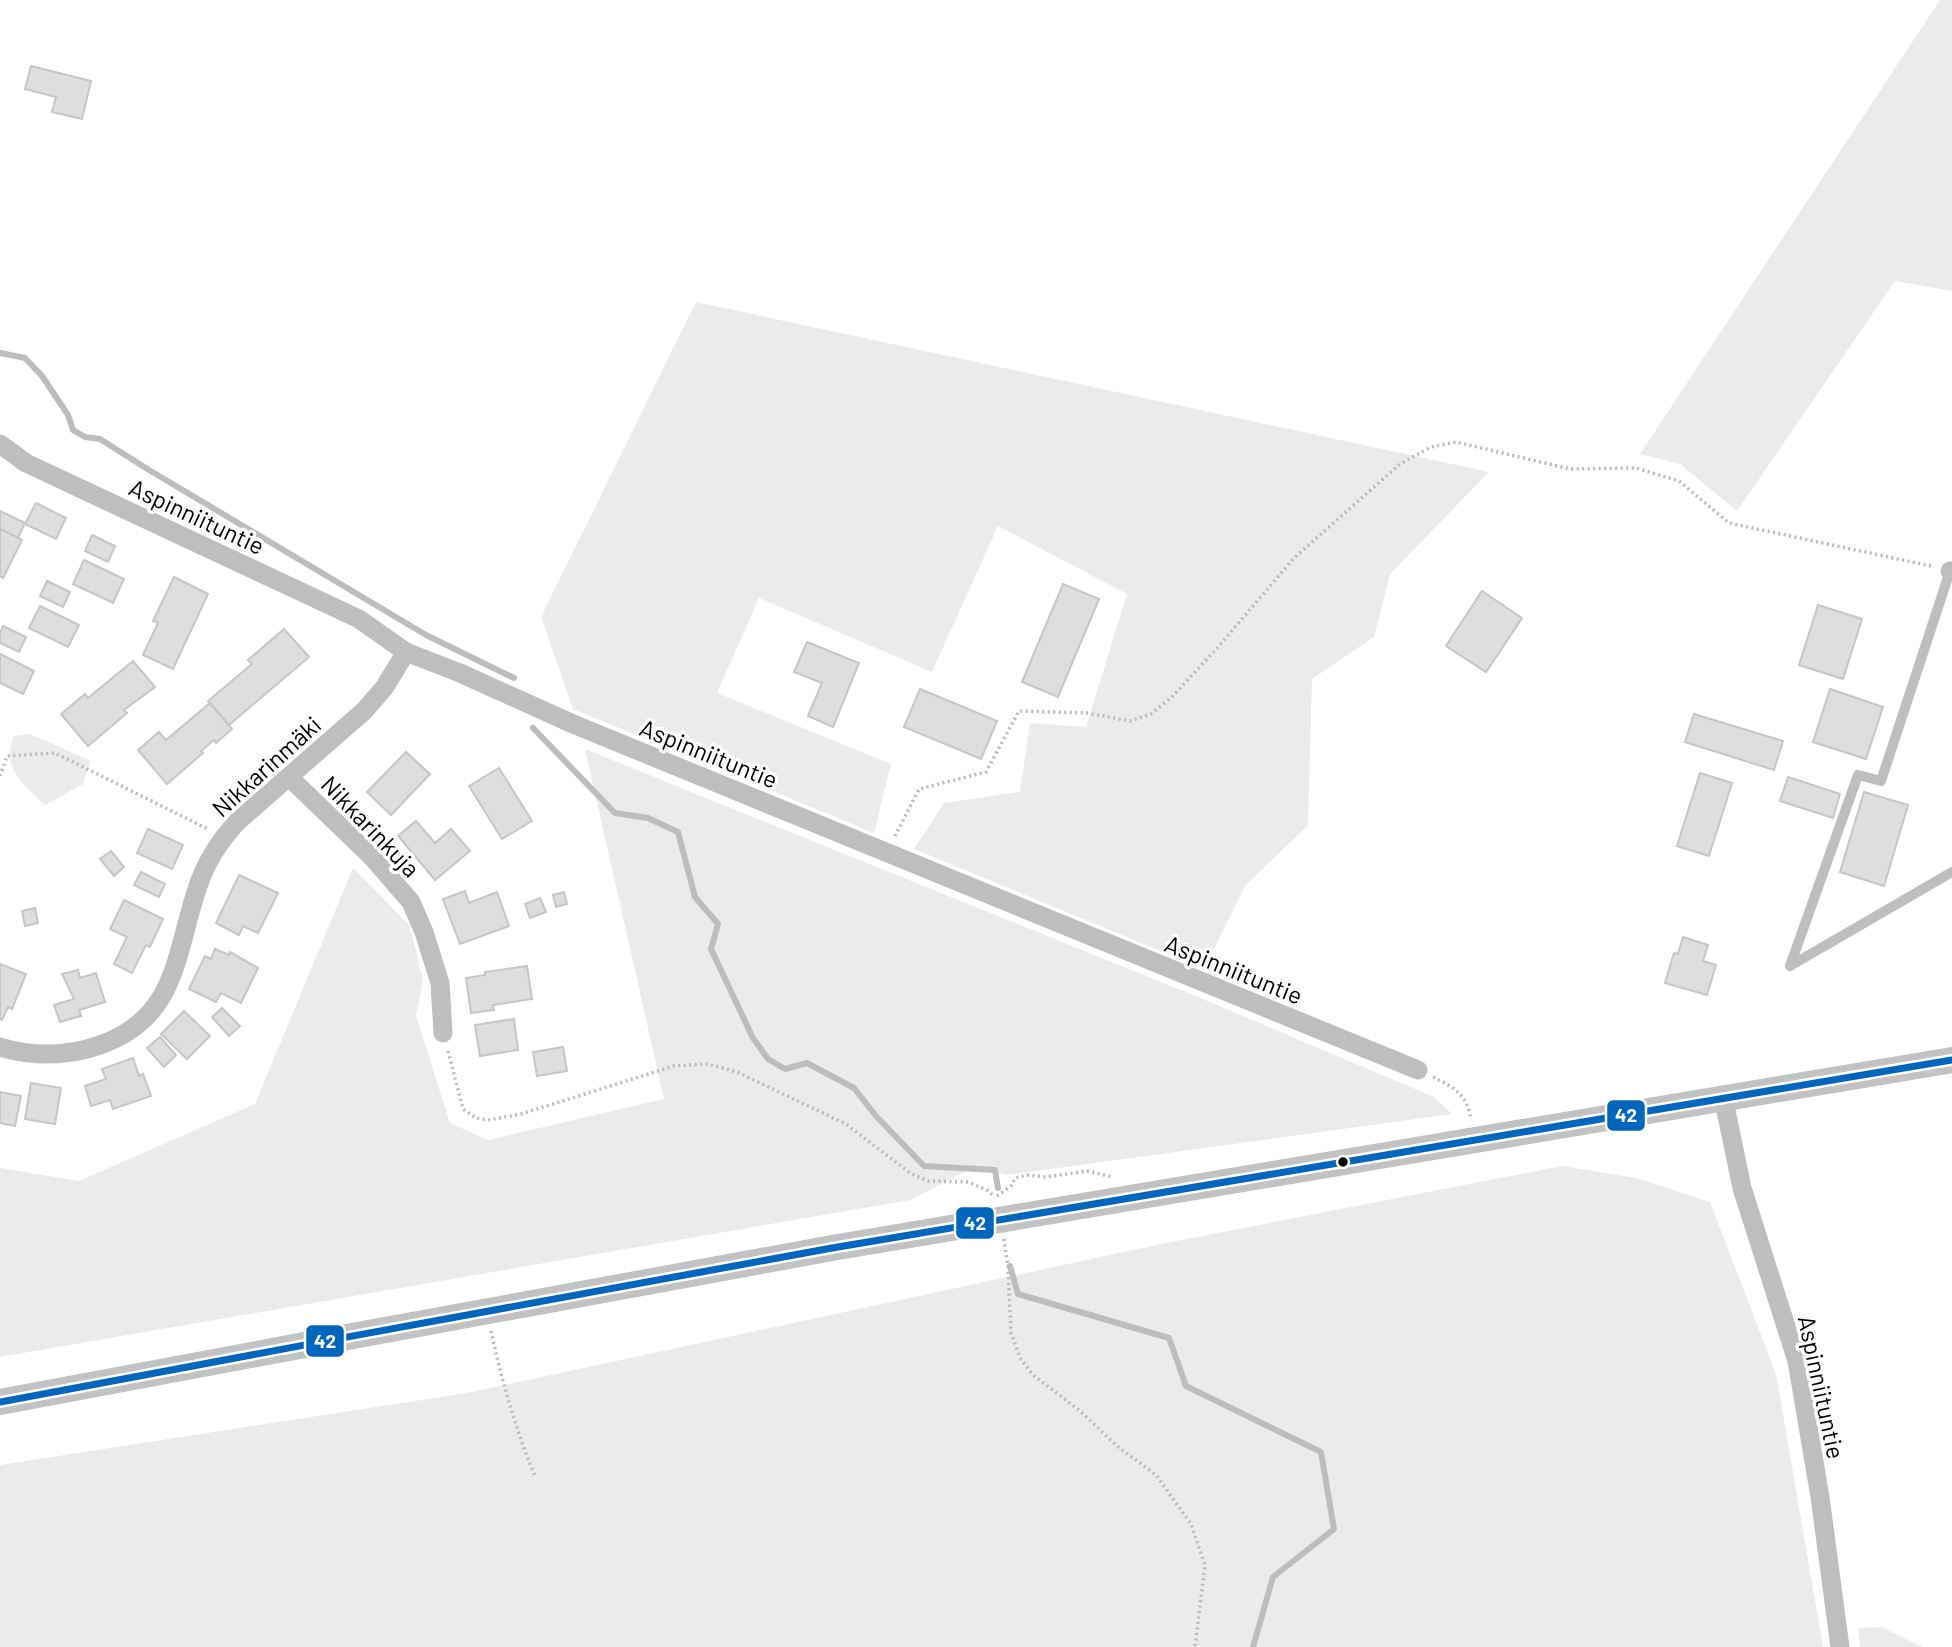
<svg xmlns="http://www.w3.org/2000/svg" width="1952" height="1647" viewBox="0 0 1952 1647" font-family="Barlow,sans-serif">
<rect width="100%" height="100%" fill="#fff"/>
<g fill="#ebebeb">
<polygon points="1940,0 1952,0 1952,291 1895,281 1737,511 1680,464 1640,454"/>
<polygon points="696,302 1489,472 1390,574 1374,637 1312,679 1308,825 1245,886 1204,969 914,849 944,803 1020,792 1030,723 1086,727 1127,594 998,526 932,672 759,598 717,693 891,764 874,833 573,709 541,617"/>
<path d="M30,734l61,27 -8,23 -38,21c-21,-21 -45,-36 -31,-69z"/>
<polygon points="585,749 1198,997 1434,1097 1452,1114 1007,1175 976,1166 910,1200 0,1357 0,1168 79,1181 255,1104 353,868 410,926 423,980 416,1016 450,1123 488,1140 664,1099"/>
<polygon points="1562,1166 1636,1178 1710,1202 1776,1374 1823,1647 0,1647 0,1465 467,1393 1161,1244"/>
<polygon points="1881,1627 1923,1647 1860,1647 1858,1628"/>
</g>
<g fill="none" stroke-linecap="round" stroke-linejoin="round">
<g stroke="#bdbdbd" stroke-width="6">
<polyline points="0,353 25,358 42,376 68,415 73,430 85,437 100,439 149,470 426,635 514,678"/>
<polyline points="533,728 615,813 648,818 678,832 695,897 718,924 711,949 753,1038 768,1059 785,1069 807,1063 854,1088 876,1116 924,1166 995,1170 998,1188"/>
<polyline points="1010,1266 1018,1294 1169,1338 1186,1386 1321,1452 1334,1529 1273,1577 1253,1647"/>
</g>
</g>
<g fill="#dedede" stroke="#c6c6c6" stroke-width="2">
<polygon points="31,66 91,81 82,119 52,112 56,97 25,89"/>
<polygon points="36,503 66,518 56,539 25,524"/>
<polygon points="0,511 25,523 18,538 0,529"/>
<polygon points="0,529 22,540 3,578 0,576"/>
<polygon points="92,535 115,546 108,562 85,551"/>
<polygon points="84,560 124,579 113,603 73,584"/>
<polygon points="174,577 208,594 173,669 143,655 158,623 153,621"/>
<polygon points="47,581 70,592 63,607 40,596"/>
<polygon points="1063,584 1099,599 1058,697 1022,682"/>
<polygon points="1482,591 1522,618 1486,672 1446,646"/>
<polygon points="1818,605 1862,619 1843,679 1799,665"/>
<polygon points="40,606 79,625 68,647 29,628"/>
<polygon points="3,626 26,637 19,652 0,643 0,633"/>
<polygon points="284,629 309,657 229,725 208,701 252,664 248,660"/>
<polygon points="807,642 859,663 833,727 808,716 822,683 794,672"/>
<polygon points="0,654 34,671 23,694 0,683"/>
<polygon points="133,661 155,687 124,710 127,713 88,746 61,714 85,694 88,698"/>
<polygon points="920,689 997,721 981,759 904,727"/>
<polygon points="1830,689 1883,707 1866,759 1813,742"/>
<polygon points="210,703 232,729 216,743 214,740 201,751 203,753 167,784 138,750 159,732 166,740"/>
<polygon points="1694,714 1783,741 1774,770 1685,742"/>
<polygon points="406,752 430,774 391,815 367,792"/>
<polygon points="499,768 532,821 502,839 469,786"/>
<polygon points="1700,773 1732,783 1709,856 1677,846"/>
<polygon points="1788,777 1840,794 1833,818 1780,801"/>
<polygon points="1864,792 1908,805 1884,886 1840,872"/>
<polygon points="416,821 435,843 451,829 470,851 435,880 398,836"/>
<polygon points="148,829 183,845 172,869 137,853"/>
<polygon points="111,851 124,867 114,876 100,859"/>
<polygon points="141,872 165,884 159,897 134,885"/>
<polygon points="239,875 278,893 258,933 243,926 239,935 216,923"/>
<polygon points="465,891 469,903 497,892 509,926 460,944 443,899"/>
<polygon points="564,892 567,904 556,907 553,895"/>
<polygon points="540,898 546,912 530,918 525,904"/>
<polygon points="124,900 163,919 150,947 146,945 132,973 114,964 127,937 110,929"/>
<polygon points="35,908 38,923 25,926 22,911"/>
<polygon points="1683,937 1708,945 1703,961 1716,965 1707,995 1665,983 1674,953 1678,954"/>
<polygon points="215,949 229,955 230,952 258,968 241,1003 221,993 216,1002 189,989 205,956 211,959"/>
<polygon points="0,964 26,974 12,1009 8,1007 2,1020 0,1019"/>
<polygon points="527,966 532,999 493,1005 494,1010 471,1013 466,978 485,975 485,972"/>
<polygon points="78,970 80,978 96,973 105,1002 79,1010 81,1016 60,1022 54,1005 74,999 62,974"/>
<polygon points="222,1008 240,1026 229,1036 212,1017"/>
<polygon points="184,1011 210,1036 187,1059 161,1034"/>
<polygon points="514,1019 518,1050 480,1056 475,1025"/>
<polygon points="160,1037 176,1055 164,1067 147,1048"/>
<polygon points="563,1047 567,1071 537,1076 533,1052"/>
<polygon points="133,1058 139,1076 143,1074 151,1096 113,1109 110,1100 91,1106 85,1086 106,1079 102,1069"/>
<polygon points="31,1083 61,1088 55,1124 25,1119"/>
<polygon points="0,1092 21,1096 15,1126 0,1123"/>
</g>
<g fill="none" stroke-linecap="round" stroke-linejoin="round">
<g stroke="#b9b9b9" stroke-width="3.5" stroke-dasharray="2 3.5" stroke-linecap="butt">
<polyline points="0,776 7,756 55,753 208,829"/>
<polyline points="895,836 919,789 986,772 1019,711 1087,713 1130,721 1151,714 1173,696 1218,647 1294,558 1400,464 1431,447 1456,442 1570,469 1636,468 1679,481 1729,523 1931,566"/>
<polyline points="448,1051 463,1109 476,1118 488,1120 521,1114 674,1066 708,1064 737,1072 846,1124 910,1173 928,1181 968,1182 987,1190 995,1197"/>
<path d="M1433,1077c22,11 34,17 38,43"/>
<polyline points="997,1196 1011,1186 1015,1178 1027,1175 1046,1177 1087,1171 1113,1177"/>
<polyline points="1004,1239 1008,1268 1011,1333 1020,1358 1033,1375 1079,1410 1117,1446 1156,1475 1191,1524 1205,1565 1195,1647"/>
<path d="M491,1331c11,50 24,98 44,145"/>
</g>
<g stroke="#bebebe" stroke-width="10">
<polyline points="1790,966 1858,775 1881,781 1950,571"/>
<polyline points="1790,966 1952,872"/>
</g>
<g stroke="#bebebe" stroke-width="19">
<polyline points="0,444 26,463 359,619 406,652 460,673 573,724 1418,1070"/>
<polyline points="1950,571 1952,571"/>
<polyline points="289,777 373,858 411,902 424,932 440,983 443,1033"/>
<path d="M0,1047c34,10 66,10 100,-2 77,-27 75,-90 97,-156 8,-25 23,-49 41,-68l126,-110 20,-23 22,-36"/>
<polyline points="1724,1101 1742,1188 1797,1361 1820,1497 1840,1647"/>
</g>
<path stroke="#c2c2c2" stroke-width="26" d="M0,1402c277,-52 555,-104 832,-154 373,-66 747,-122 1120,-188"/>
<g stroke="#fff" stroke-width="12">
<path id="bus-1" d="M0,1402c277,-52 555,-104 832,-154 373,-66 747,-122 1120,-188"/>
</g>
<use href="#bus-1" stroke="#0065bd" stroke-width="7"/>
</g>
<circle fill="#000" stroke="#fff" stroke-width="2.5" cx="1343" cy="1162" r="6"/>
<g text-anchor="middle" dominant-baseline="central" stroke-width="7" stroke-linejoin="round" paint-order="stroke">
<g font-size="24" fill="#000" stroke="#fff">
<text transform="translate(197 516) rotate(25)">Aspinniituntie</text>
<text transform="translate(709 753) rotate(22)">Aspinniituntie</text>
<text transform="translate(266 766) rotate(-42)">Nikkarinmäki</text>
<text transform="translate(371 826) rotate(46)">Nikkarinkuja</text>
<text transform="translate(1234 969) rotate(22)">Aspinniituntie</text>
<text transform="translate(1822 1387) rotate(78)">Aspinniituntie</text>
</g>
</g>
<g stroke="#fff" stroke-width="2.5">
<rect x="1606" y="1099" width="40" height="33" rx="7" fill="#0065bd"/>
<rect x="955" y="1206" width="40" height="34" rx="7" fill="#0065bd"/>
<rect x="305" y="1324" width="40" height="34" rx="7" fill="#0065bd"/>
</g>
<g font-size="19" text-anchor="middle" font-weight="bold" fill="#fff">
<text x="1626" y="1122">42</text>
<text x="975" y="1230">42</text>
<text x="325" y="1348">42</text>
</g>
</svg>
